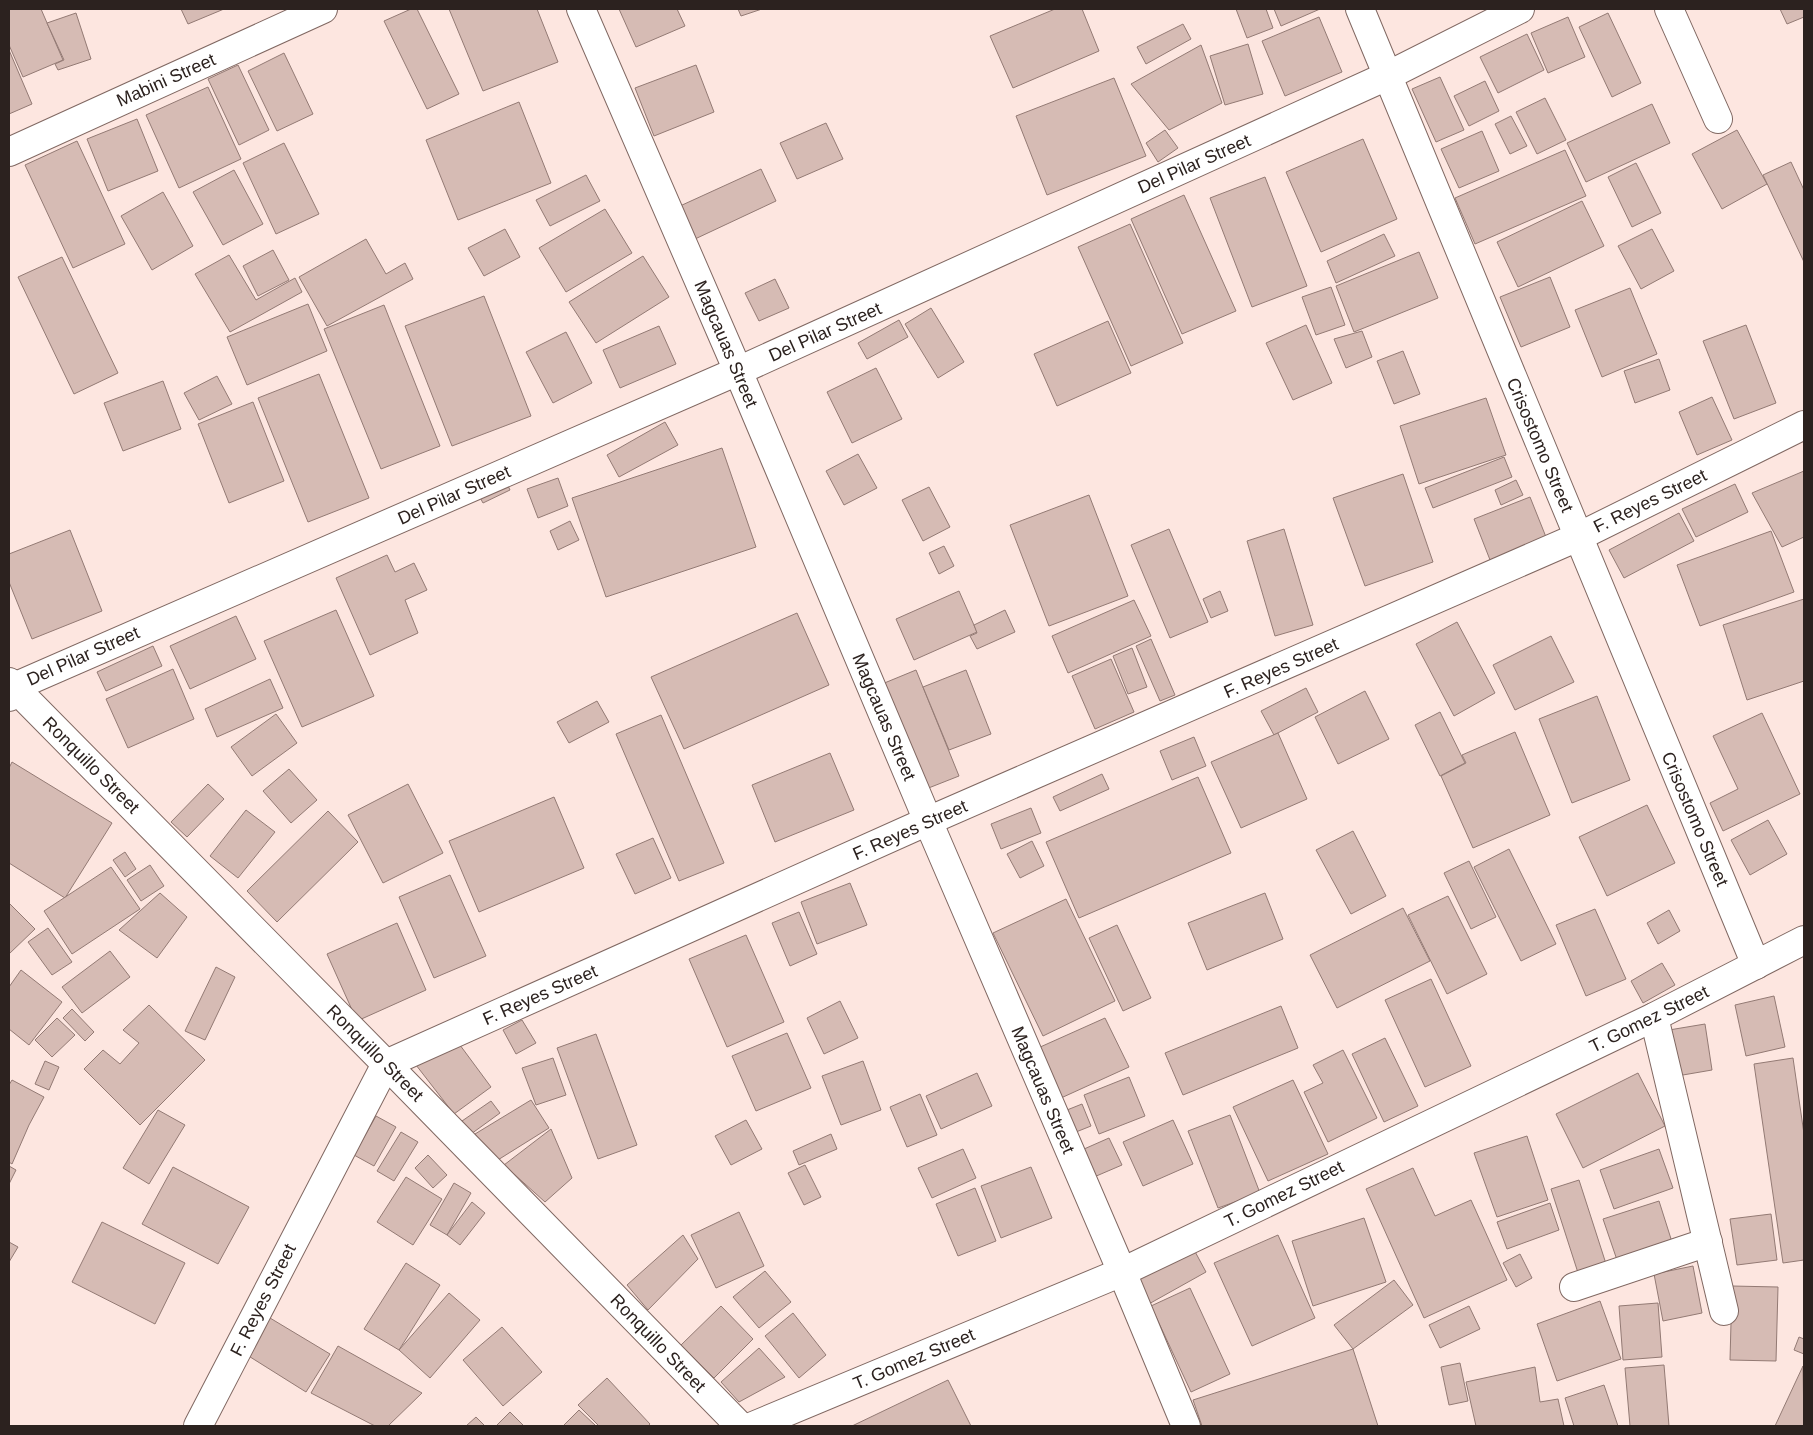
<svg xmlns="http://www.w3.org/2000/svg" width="1813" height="1435" viewBox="0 0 1813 1435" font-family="Arial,sans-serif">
<rect width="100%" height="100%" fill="#fde6e0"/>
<g fill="#d6bbb4" stroke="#937a74">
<polygon points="9,9 41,9 63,60 23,77 9,45"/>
<polygon points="181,9 224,9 188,24"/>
<polygon points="411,9 417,9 459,94 427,109 384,21"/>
<polygon points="449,9 537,9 558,62 483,91"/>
<polygon points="619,9 677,9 685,26 636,47"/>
<polygon points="738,9 762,9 741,16"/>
<polygon points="1055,9 1082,9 1099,51 1013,88 990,36"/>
<polygon points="1236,9 1266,9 1273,28 1247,38"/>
<polygon points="1274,9 1320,9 1281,26"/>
<polygon points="1780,9 1804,9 1804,17 1787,24"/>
<polygon points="76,13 91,59 58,70 55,64 64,60 47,23"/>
<polygon points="1608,13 1641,83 1612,97 1579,27"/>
<polygon points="1319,17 1342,72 1285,96 1262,41"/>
<polygon points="1568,17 1585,57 1548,73 1531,33"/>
<polygon points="1183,24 1191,39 1146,64 1137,47"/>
<polygon points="1527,34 1544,70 1498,93 1480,57"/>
<polygon points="1248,44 1263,94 1225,105 1210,56"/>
<polygon points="1201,45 1222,103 1169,130 1131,84"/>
<polygon points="9,50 32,104 9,114"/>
<polygon points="284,53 313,114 277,131 248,71"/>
<polygon points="238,65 269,130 239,145 208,79"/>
<polygon points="696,65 714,112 654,136 635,88"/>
<polygon points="1440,77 1464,130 1436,142 1412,89"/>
<polygon points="1114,78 1146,156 1047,195 1016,116"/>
<polygon points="1485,81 1499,111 1469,126 1454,96"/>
<polygon points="208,87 241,159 179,188 146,115"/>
<polygon points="1545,98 1566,140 1537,154 1516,112"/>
<polygon points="519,102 551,183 458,220 426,140"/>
<polygon points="1652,104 1670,143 1586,182 1567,143"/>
<polygon points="1511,116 1527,146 1510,154 1495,124"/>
<polygon points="137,119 158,171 108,191 87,139"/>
<polygon points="826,123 843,159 797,179 780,143"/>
<polygon points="1165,130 1178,148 1158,162 1146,143"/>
<polygon points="1737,130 1767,184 1722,209 1692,154"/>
<polygon points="1482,131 1499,171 1459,188 1441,149"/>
<polygon points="1363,139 1397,219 1321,252 1286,172"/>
<polygon points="77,141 125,244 73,268 25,165"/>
<polygon points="284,143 319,214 276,234 243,163"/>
<polygon points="1565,150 1586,196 1475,244 1455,198"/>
<polygon points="1791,162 1804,190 1804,262 1763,175"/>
<polygon points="1636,163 1661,213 1632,227 1608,177"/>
<polygon points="761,169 776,201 695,239 680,206"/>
<polygon points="234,170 263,224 223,245 193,192"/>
<polygon points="586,175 600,201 550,226 536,200"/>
<polygon points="1265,177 1307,286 1252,307 1210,198"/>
<polygon points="163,192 193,246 152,270 121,216"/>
<polygon points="1184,195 1236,311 1182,334 1131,219"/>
<polygon points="1582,201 1604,246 1518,287 1497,242"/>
<polygon points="605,209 632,253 566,292 539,248"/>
<polygon points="1130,224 1183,343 1131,366 1078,247"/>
<polygon points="505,229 520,257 484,276 468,248"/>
<polygon points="1652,229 1674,271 1641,289 1618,246"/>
<polygon points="1384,234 1395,256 1336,283 1327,261"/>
<polygon points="366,239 386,274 405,263 413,279 327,326 299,277"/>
<polygon points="273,250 289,280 258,296 243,266"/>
<polygon points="1419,252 1438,298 1354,332 1336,286"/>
<polygon points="229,255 256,300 295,278 302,292 230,332 195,274"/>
<polygon points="643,256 669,297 596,343 569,302"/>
<polygon points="62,257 118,373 74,394 18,277"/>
<polygon points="1550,277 1570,327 1521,347 1500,297"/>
<polygon points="775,279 789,308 759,321 745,293"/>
<polygon points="1331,287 1345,325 1316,335 1302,297"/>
<polygon points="1630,288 1657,354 1602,377 1575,310"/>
<polygon points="484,296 531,416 452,446 405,326"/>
<polygon points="308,304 327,351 247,385 227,337"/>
<polygon points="384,305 440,446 381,469 324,329"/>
<polygon points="931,308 964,362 938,378 905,324"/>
<polygon points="899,320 908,337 867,359 858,343"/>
<polygon points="1108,321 1131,373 1057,406 1034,354"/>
<polygon points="1306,325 1332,383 1293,400 1266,343"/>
<polygon points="1746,325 1776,403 1734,419 1703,341"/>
<polygon points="659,326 676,364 620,388 603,350"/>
<polygon points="1362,331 1372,357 1346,368 1334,339"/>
<polygon points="566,332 592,383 553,403 526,352"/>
<polygon points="1403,351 1420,394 1394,404 1377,361"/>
<polygon points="1659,359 1670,390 1635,403 1624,371"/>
<polygon points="876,368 902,419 852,443 827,392"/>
<polygon points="319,374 369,498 308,522 258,398"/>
<polygon points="217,376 232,404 199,420 184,393"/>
<polygon points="163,381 181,429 123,451 104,403"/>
<polygon points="1712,397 1732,440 1697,455 1679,412"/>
<polygon points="1486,398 1506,455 1419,484 1400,426"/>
<polygon points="253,402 284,481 229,503 198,424"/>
<polygon points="665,422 678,445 619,477 607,455"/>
<polygon points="722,448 756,547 606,597 572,498"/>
<polygon points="858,454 877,488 844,505 826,471"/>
<polygon points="1504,457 1512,477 1433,508 1425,488"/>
<polygon points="1804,471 1804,537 1782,547 1752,493"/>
<polygon points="1403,474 1433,562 1365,586 1333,498"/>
<polygon points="558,478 568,506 538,518 527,489"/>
<polygon points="505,479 510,490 483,503 477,492"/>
<polygon points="1516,480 1523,495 1501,505 1495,490"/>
<polygon points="1735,484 1748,512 1696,537 1682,509"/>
<polygon points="929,487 950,527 923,541 902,500"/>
<polygon points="1089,495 1128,596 1049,626 1010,525"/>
<polygon points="1530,497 1548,542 1492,565 1474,519"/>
<polygon points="1679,513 1694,541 1624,578 1609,550"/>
<polygon points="570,521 579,540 558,550 550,531"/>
<polygon points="1169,529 1208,622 1170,638 1131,545"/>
<polygon points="1284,529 1313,625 1275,636 1247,541"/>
<polygon points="70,530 102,611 32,639 9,582 9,554"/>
<polygon points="1771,531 1794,592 1700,626 1677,565"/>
<polygon points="944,546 954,566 939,574 929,553"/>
<polygon points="387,555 395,572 414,563 427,590 405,600 418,633 370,655 336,578"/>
<polygon points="959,591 977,632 914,660 896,619"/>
<polygon points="1220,591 1228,611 1211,618 1203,599"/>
<polygon points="1804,599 1804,681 1747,700 1723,625"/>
<polygon points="1134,600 1151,636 1068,673 1052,636"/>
<polygon points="336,610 374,696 302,727 264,641"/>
<polygon points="1005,610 1015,632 977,649 970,636 977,633 974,625"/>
<polygon points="797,613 829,685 684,749 651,677"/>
<polygon points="236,616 256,659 190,689 170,646"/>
<polygon points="1457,622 1495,693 1454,716 1416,644"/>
<polygon points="1551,636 1574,682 1515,710 1493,665"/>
<polygon points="1151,639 1175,695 1160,701 1136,646"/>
<polygon points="153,646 162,666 106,691 97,672"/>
<polygon points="1132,648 1147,687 1128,694 1113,656"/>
<polygon points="1111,659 1134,712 1095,729 1072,676"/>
<polygon points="173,669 194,719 128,748 106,699"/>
<polygon points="916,670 959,776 926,789 882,684"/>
<polygon points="966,670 991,734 949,750 923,687"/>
<polygon points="270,679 283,708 217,737 205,709"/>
<polygon points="1306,688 1318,712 1274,735 1261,711"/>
<polygon points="1365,691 1389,739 1338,764 1315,717"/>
<polygon points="1597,696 1630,780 1572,803 1539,719"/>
<polygon points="597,701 609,722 569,743 557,722"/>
<polygon points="1440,712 1465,763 1440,776 1415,725"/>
<polygon points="1762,713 1800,794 1723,831 1710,803 1738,789 1713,736"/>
<polygon points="276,714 297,743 252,776 231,747"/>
<polygon points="661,715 724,863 679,881 616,734"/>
<polygon points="1515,732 1550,815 1473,848 1441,776 1466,763 1462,755"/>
<polygon points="1278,733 1307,799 1241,828 1211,762"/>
<polygon points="1194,737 1206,766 1172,780 1160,751"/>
<polygon points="830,753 854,810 775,842 752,785"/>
<polygon points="12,762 112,823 65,898 9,863 9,768"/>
<polygon points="289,769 317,800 291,823 263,791"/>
<polygon points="1102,774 1109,789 1060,811 1053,797"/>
<polygon points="1198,777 1231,853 1079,918 1046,842"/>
<polygon points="208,784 224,799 187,837 171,822"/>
<polygon points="408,784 443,853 383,883 348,815"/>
<polygon points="554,797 584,868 479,912 449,841"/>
<polygon points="1647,805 1675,863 1607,896 1579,837"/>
<polygon points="1031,808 1041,833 1001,849 991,824"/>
<polygon points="246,810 275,832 238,878 210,856"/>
<polygon points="328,811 358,842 277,922 247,891"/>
<polygon points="1768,820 1787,854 1750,875 1731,840"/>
<polygon points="1353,831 1386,896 1351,914 1316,850"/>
<polygon points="653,838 671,878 635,894 616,854"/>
<polygon points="1032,841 1044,866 1020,878 1007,854"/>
<polygon points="1509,849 1556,944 1521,961 1474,867"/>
<polygon points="125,852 136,869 125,877 113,860"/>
<polygon points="1469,861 1496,917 1471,929 1444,873"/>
<polygon points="150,865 164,886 141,901 127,880"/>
<polygon points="111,867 140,909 72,954 44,911"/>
<polygon points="450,875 486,956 434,978 399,897"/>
<polygon points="850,883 867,925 817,944 801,902"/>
<polygon points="160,893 187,917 157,958 119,930"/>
<polygon points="1265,893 1283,939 1207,970 1188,923"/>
<polygon points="1448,896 1487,974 1447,994 1408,915"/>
<polygon points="1066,899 1115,1001 1043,1036 993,933"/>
<polygon points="9,903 35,929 9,954"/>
<polygon points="1403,908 1430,961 1337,1008 1310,955"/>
<polygon points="1595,909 1626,979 1586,996 1556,925"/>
<polygon points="1669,910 1680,931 1658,944 1647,923"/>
<polygon points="799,912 817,954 790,966 772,923"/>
<polygon points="397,923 426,990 357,1021 327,954"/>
<polygon points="1117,925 1151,998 1123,1011 1089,938"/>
<polygon points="48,928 72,962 52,975 28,942"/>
<polygon points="746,935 784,1022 727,1047 689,959"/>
<polygon points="110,951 130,977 82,1013 62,987"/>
<polygon points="1662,963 1675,985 1643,1003 1631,981"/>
<polygon points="216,967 235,977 205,1040 185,1031"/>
<polygon points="21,970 62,1002 29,1045 9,1029 9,987"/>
<polygon points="1431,979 1471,1066 1425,1087 1385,1000"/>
<polygon points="1774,996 1785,1047 1746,1056 1735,1005"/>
<polygon points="840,1001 858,1038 824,1054 807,1018"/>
<polygon points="149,1005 205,1060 140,1125 84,1069 103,1050 120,1064 139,1043 123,1030"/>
<polygon points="1281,1006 1298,1048 1183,1095 1165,1053"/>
<polygon points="72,1009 94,1032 85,1041 63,1018"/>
<polygon points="57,1018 75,1035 52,1057 35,1040"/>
<polygon points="1105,1018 1129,1067 1061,1098 1038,1048"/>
<polygon points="522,1020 536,1043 516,1054 503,1030"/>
<polygon points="1705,1024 1712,1070 1677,1076 1669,1030"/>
<polygon points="787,1033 811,1088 756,1111 732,1056"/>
<polygon points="596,1034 637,1145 598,1159 557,1048"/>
<polygon points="454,1037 491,1087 454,1114 416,1065"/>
<polygon points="1385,1038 1418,1106 1384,1122 1352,1054"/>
<polygon points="1343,1050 1377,1118 1328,1142 1304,1092 1323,1083 1313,1065"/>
<polygon points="553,1058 566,1095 536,1105 522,1068"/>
<polygon points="1793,1058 1804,1134 1804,1260 1783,1263 1754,1064"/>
<polygon points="45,1061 59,1067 49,1090 35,1084"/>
<polygon points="863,1061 881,1110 841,1125 822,1076"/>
<polygon points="977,1073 992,1106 941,1129 926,1096"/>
<polygon points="1638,1073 1665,1126 1583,1168 1556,1114"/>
<polygon points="1129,1077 1145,1116 1099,1134 1084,1095"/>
<polygon points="12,1080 44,1097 29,1125 12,1164 9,1162 9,1085"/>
<polygon points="1293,1080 1328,1154 1268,1181 1233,1107"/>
<polygon points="920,1094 937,1135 907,1147 890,1107"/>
<polygon points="531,1100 549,1128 493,1163 475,1134"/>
<polygon points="491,1101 500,1113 471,1134 462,1121"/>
<polygon points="1082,1104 1091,1126 1076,1132 1067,1110"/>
<polygon points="158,1110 185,1125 149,1184 123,1168"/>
<polygon points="1230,1115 1260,1193 1218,1208 1188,1131"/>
<polygon points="376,1116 396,1127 374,1166 354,1155"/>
<polygon points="746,1120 762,1149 731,1165 715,1136"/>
<polygon points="1173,1120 1193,1164 1143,1186 1123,1142"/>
<polygon points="551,1129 572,1178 545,1202 504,1165"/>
<polygon points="401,1132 418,1142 394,1181 377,1171"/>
<polygon points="831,1134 837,1149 799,1165 793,1151"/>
<polygon points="1527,1136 1548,1200 1497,1217 1474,1153"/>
<polygon points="1109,1138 1122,1165 1087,1180 1075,1153"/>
<polygon points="963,1149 976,1178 932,1198 918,1168"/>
<polygon points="1659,1149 1673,1188 1614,1209 1600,1170"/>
<polygon points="428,1155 447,1175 433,1188 415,1168"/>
<polygon points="805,1165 821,1197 804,1205 788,1173"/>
<polygon points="9,1166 16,1170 9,1184"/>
<polygon points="173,1167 249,1207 218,1264 142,1224"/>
<polygon points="1031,1167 1052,1218 1001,1238 981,1186"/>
<polygon points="1413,1168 1435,1216 1471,1200 1507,1280 1424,1318 1366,1189"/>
<polygon points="406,1177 442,1199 413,1245 377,1222"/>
<polygon points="1579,1180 1608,1270 1580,1279 1551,1189"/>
<polygon points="454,1183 471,1193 447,1235 430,1225"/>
<polygon points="975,1188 996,1241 958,1256 936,1204"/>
<polygon points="1659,1201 1672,1242 1617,1260 1603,1219"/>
<polygon points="472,1202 485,1213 460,1245 447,1235"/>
<polygon points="1550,1203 1559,1230 1507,1249 1497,1222"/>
<polygon points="739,1212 764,1266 716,1288 691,1235"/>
<polygon points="1771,1214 1777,1260 1737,1265 1730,1219"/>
<polygon points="1364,1218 1386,1282 1313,1306 1292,1241"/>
<polygon points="102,1222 185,1263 155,1324 72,1282"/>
<polygon points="683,1235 698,1259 648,1310 627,1285"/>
<polygon points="1278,1235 1315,1318 1252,1346 1214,1263"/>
<polygon points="9,1242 18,1247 9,1262"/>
<polygon points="1192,1246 1206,1272 1147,1305 1132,1278"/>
<polygon points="1520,1254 1532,1278 1516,1287 1503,1263"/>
<polygon points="406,1263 440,1285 399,1350 364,1329"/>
<polygon points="1693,1266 1702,1313 1663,1321 1654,1274"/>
<polygon points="765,1271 791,1302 759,1328 733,1297"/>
<polygon points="1394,1280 1413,1305 1353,1349 1334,1325"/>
<polygon points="1732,1286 1778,1287 1776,1361 1730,1360"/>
<polygon points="1190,1288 1230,1374 1191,1392 1151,1306"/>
<polygon points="449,1293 480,1320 430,1378 399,1350"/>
<polygon points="1600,1301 1621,1359 1557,1381 1537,1324"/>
<polygon points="1658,1303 1662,1357 1623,1360 1619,1306"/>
<polygon points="721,1306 753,1339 714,1378 681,1345"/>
<polygon points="1469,1306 1480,1329 1440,1348 1429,1325"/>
<polygon points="793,1313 826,1355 799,1378 765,1336"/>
<polygon points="270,1318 330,1354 306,1392 247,1355"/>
<polygon points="502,1327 542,1372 503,1406 463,1360"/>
<polygon points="1799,1337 1804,1339 1804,1354 1794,1350"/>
<polygon points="338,1346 422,1393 388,1426 375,1426 311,1393"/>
<polygon points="759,1348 785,1377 739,1402 721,1382"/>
<polygon points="1353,1349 1378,1426 1202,1426 1193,1400"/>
<polygon points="1460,1363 1468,1401 1449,1405 1441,1367"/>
<polygon points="1664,1365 1669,1426 1630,1426 1625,1368"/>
<polygon points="1803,1366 1804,1426 1775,1426"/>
<polygon points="1535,1367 1540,1402 1558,1399 1564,1426 1476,1426 1466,1382"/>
<polygon points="607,1378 650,1424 648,1426 599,1426 578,1405"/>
<polygon points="948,1380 971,1426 852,1426"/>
<polygon points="1604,1385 1618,1426 1574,1426 1565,1398"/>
<polygon points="579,1410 596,1426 563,1426"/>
<polygon points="510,1412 524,1426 496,1426"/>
<polygon points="476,1417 485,1426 466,1426"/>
</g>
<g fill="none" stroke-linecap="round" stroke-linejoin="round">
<g stroke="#806862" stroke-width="30">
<g id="minor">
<polyline points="581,9 738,371 928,821 1122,1272 1186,1426"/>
<polyline points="1360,9 1756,965"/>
<polyline points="1669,9 1718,119"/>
<polyline points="9,152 323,9"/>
<polyline points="9,682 386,1064 740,1426"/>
<polyline points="9,697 14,687 738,371 1387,76 1520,9"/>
<polyline points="1654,1017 1724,1311"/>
<polyline points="1574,1287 1708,1242"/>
<polyline points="198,1426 386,1064 928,821 1578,537 1804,425"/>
<polyline points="753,1426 1122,1272 1654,1017 1804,940"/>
</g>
</g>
<use href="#minor" stroke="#fff" stroke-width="28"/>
</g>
<g text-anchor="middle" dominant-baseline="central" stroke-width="4.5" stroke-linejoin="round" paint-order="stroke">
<g font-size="18" fill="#2c221f" stroke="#fff">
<text transform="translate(166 80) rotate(-24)">Mabini Street</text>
<text transform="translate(1194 164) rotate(-24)">Del Pilar Street</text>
<text transform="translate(825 332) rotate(-24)">Del Pilar Street</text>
<text transform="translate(726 344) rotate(67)">Magcauas Street</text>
<text transform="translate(1540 445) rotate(67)">Crisostomo Street</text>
<text transform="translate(454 495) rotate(-24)">Del Pilar Street</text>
<text transform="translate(1650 501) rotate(-26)">F. Reyes Street</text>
<text transform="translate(83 656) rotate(-24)">Del Pilar Street</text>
<text transform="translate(1281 668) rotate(-24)">F. Reyes Street</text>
<text transform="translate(884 717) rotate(67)">Magcauas Street</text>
<text transform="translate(91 765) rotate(45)">Ronquillo Street</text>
<text transform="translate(1695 819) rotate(67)">Crisostomo Street</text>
<text transform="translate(910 830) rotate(-24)">F. Reyes Street</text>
<text transform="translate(540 995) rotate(-24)">F. Reyes Street</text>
<text transform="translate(1649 1019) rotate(-26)">T. Gomez Street</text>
<text transform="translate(375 1053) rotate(45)">Ronquillo Street</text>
<text transform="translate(1043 1090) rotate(67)">Magcauas Street</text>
<text transform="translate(1284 1194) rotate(-26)">T. Gomez Street</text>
<text transform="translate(263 1300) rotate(-63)">F. Reyes Street</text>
<text transform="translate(658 1343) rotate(46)">Ronquillo Street</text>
<text transform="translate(914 1359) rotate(-23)">T. Gomez Street</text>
</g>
</g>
<rect width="1813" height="1435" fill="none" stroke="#2c221f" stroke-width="20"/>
</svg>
